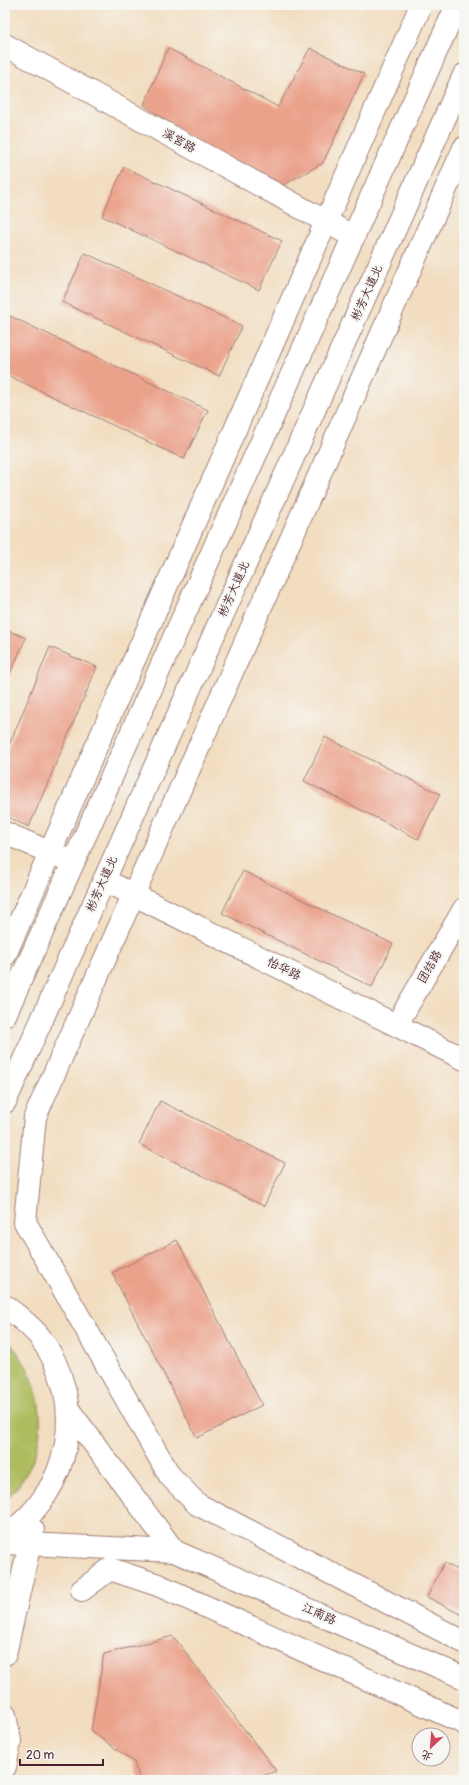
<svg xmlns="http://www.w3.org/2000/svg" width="469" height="1785" viewBox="0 0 469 1785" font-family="Pangolin,'LXGW WenKai TC',sans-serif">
<rect width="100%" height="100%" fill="#f6f6f2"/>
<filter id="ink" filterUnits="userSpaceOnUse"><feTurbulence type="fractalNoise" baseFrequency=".025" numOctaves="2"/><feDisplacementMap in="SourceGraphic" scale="8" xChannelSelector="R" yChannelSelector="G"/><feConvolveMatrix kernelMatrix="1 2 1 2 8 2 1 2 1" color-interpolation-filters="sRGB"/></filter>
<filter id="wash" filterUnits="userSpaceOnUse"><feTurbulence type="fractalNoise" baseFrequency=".012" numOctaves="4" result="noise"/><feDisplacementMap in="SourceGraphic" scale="16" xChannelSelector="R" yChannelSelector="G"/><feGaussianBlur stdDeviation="0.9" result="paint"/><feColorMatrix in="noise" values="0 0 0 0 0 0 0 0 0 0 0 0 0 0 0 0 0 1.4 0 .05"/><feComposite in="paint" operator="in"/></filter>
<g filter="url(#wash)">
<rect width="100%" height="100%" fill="#f2ddc0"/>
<path fill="#aebc5e" stroke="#7c6e44" d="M5,1338c45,45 49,118 0,162z"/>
<g id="blocks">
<g fill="#eba28b">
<polygon points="168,48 278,107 310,48 364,74 323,163 283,185 232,166 144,105"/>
<polygon points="124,167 282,241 259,290 102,216"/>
<polygon points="85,253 242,326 219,376 62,302"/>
<polygon points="10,316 208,410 184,459 5,374 5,326"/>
<polygon points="5,629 26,638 5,685"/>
<polygon points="50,647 97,667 29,827 5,816 5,755"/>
<polygon points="325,737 440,794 418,839 304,781"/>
<polygon points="243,871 393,944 372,987 222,913"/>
<polygon points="160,1101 285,1163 264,1206 139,1144"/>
<polygon points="177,1240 262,1405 197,1438 112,1273"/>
<polygon points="444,1563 464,1573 464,1616 427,1597"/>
<polygon points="173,1636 276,1771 251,1780 140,1780 134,1762 91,1731 104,1654"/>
</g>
</g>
</g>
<g filter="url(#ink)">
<use href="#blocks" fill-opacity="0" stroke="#9e7e76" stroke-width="1"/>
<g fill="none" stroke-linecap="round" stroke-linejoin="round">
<g stroke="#9e7e76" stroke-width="24">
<g id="street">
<polyline points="464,148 35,1117 25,1222 170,1476 197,1504 464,1642"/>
<polyline points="5,833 63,858"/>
<polyline points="104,880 464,1059"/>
<polyline points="5,955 421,5"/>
<polyline points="82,1590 110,1569 158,1585 464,1723"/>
<polyline points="5,1715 10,1741 5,1767"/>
</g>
</g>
<g stroke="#9e7e76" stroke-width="24">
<g id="secondary">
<polyline points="5,45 354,237"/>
<polyline points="397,1024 464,909"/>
<path d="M5,1306c12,9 24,18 34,30 50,66 33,155 -34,200"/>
<polyline points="68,1409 174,1551"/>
<polyline points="5,1543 174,1551 464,1678"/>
<polyline points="5,1654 33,1530"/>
</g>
</g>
<g stroke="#9e7e76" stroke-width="24">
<g id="primary">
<polyline points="5,1015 457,5"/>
<polyline points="5,1102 464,75"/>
</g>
</g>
<use href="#street" stroke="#fff" stroke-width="22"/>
<use href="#secondary" stroke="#fff" stroke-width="22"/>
<use href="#primary" stroke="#fff" stroke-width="22"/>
</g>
</g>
<g text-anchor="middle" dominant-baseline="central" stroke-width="4" stroke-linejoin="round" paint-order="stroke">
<g font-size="12" fill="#4a1f2b" stroke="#f6f6f2">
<text transform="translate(179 141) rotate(29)">溪宫路</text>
<text transform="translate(367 293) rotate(-66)">彬芳大道北</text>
<text transform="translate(234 589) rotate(-66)">彬芳大道北</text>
<text transform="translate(102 884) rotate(-66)">彬芳大道北</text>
<text transform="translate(430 967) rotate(-60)">团结路</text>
<text transform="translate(284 969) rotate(26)">怡华路</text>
<text transform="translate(319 1614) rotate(24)">江南路</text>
</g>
</g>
<rect width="469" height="1785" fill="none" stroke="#f6f6f2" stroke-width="20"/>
<g transform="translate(431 1747) rotate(206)"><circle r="19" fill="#f6f6f2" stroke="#b1a0a2"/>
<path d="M0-3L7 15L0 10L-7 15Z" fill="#d1495b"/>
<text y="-6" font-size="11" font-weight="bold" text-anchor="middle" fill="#4a1f2b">北</text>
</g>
<path d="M20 1759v6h83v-6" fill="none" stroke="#4a1f2b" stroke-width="2"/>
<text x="26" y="1759" font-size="12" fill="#4a1f2b" stroke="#f6f6f2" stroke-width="3" paint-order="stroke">20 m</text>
</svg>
